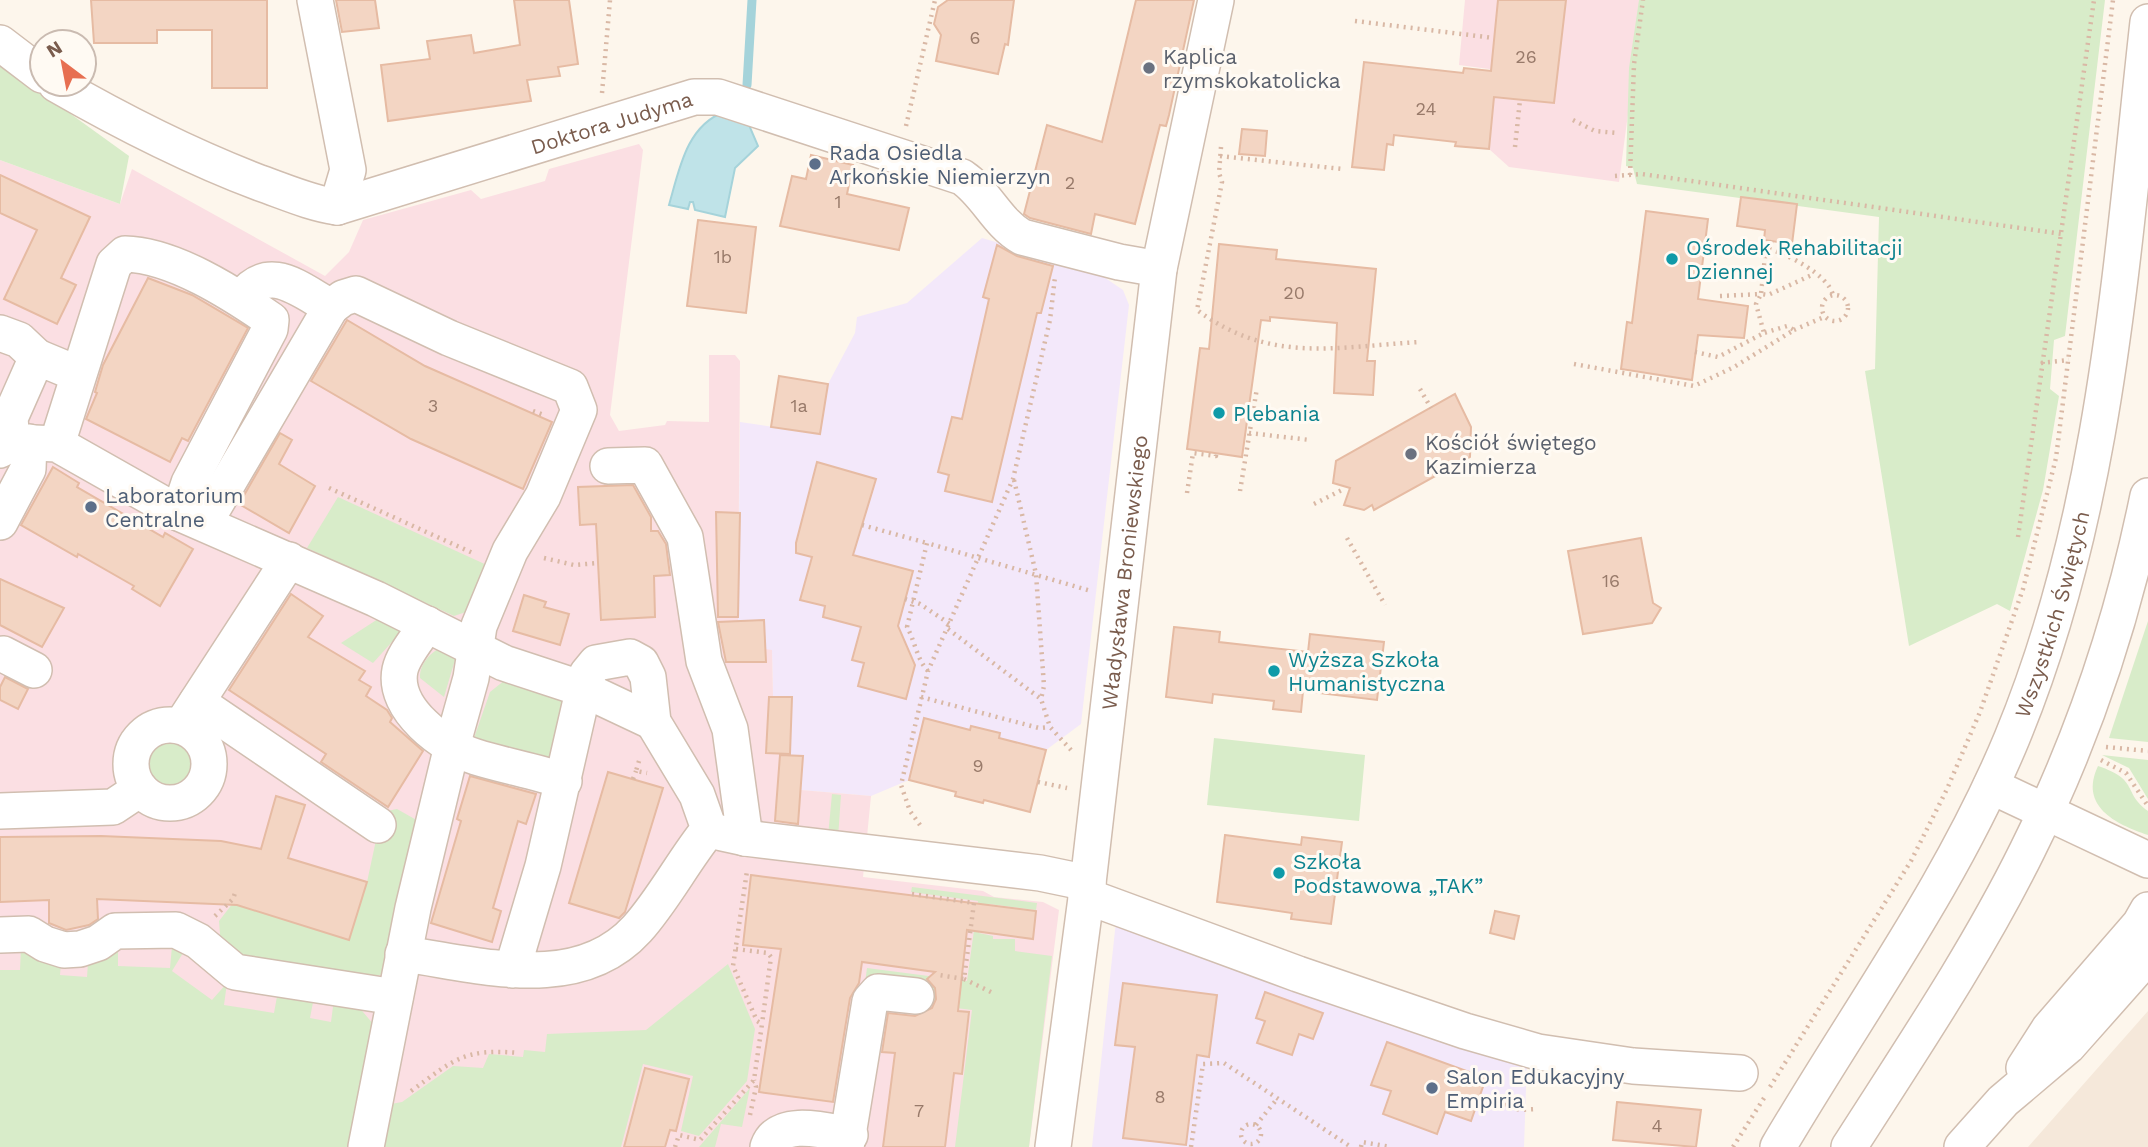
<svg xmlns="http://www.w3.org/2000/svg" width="2148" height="1147" viewBox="0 0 2148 1147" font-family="'Work Sans',sans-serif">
<rect width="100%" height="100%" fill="#fdf6ec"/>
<polygon fill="#f5e8da" points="2148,1011 2148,1147 2028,1147"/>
<g fill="#f3e8fa">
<polygon points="982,238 1095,271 1123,290 1129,305 1081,724 1046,750 999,738 1000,733 971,726 970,730 925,718 909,780 871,796 801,790 789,756 791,697 773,697 772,650 765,650 763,620 738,621 740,422 820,434 828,384 855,333 857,317 907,303"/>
<polygon points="1116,921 1527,1059 1524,1147 1092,1147"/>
</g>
<g fill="#fbdfe3">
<polygon points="1465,0 1643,0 1619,182 1509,167 1489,149 1497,70 1459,65"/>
<polygon points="639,144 643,150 610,415 619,431 665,425 667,421 709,422 709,355 735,355 740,361 738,621 764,620 765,649 772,650 773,696 792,697 789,755 803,756 801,790 871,796 863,877 983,891 994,897 1043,902 1059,910 1029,1147 0,1147 0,160 120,204 132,169 325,276 349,252 363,220 471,190 481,199 545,181 549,169"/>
</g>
<g fill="#d8ecc9">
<polygon points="1639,0 2105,0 2065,336 2054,340 2050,389 2059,396 2043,490 2010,611 1997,604 1909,646 1865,371 1875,369 1879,217 1637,184 1633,168 1626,166 1629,68"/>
<polygon points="0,63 129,156 120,204 0,160"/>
<polygon points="338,497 489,566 466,612 454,616 307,548"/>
<polygon points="381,617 400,628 400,633 373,663 341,643"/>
<polygon points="2148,621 2148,742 2109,738"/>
<path d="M440,648l14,6 1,6 -11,37 -24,-19c-1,-13 10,-25 20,-30z"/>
<polygon points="505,680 565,701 549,763 474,738 490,692"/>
<circle cx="171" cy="764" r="29"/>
<polygon points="1214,738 1365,755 1359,821 1207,805"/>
<polygon points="2102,755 2148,760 2148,799 2129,768"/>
<path d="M2098,766c42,14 24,26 50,45v24c-33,-11 -69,-29 -50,-69z"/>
<polygon points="832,794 841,795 838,838 828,836"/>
<polygon points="397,809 420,822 391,967 380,975 353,977 238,960 221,948 219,921 233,903 349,939 367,882 382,812"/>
<polygon points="912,887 1037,903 1036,910 989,904 988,912 981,912 979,933 993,936 993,939 1015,939 1015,951 1052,956 1029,1147 955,1147 972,1010 924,1004 865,983 867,968 967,981 978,901 911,892"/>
<polygon points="118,944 118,966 170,968 172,946 183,953 172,971 212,1000 227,983 224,1005 274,1013 278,991 314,997 310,1018 331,1022 334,999 358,1006 374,1025 354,1147 0,1147 0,970 20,970 21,947 61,963 60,975 87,977 88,963"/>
<polygon points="728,964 755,1029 747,1081 699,1136 681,1131 693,1076 643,1064 621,1147 384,1147 391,1104 402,1102 453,1066 483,1068 489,1054 523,1057 524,1050 545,1052 547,1034 646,1030"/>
<polygon points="750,1088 742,1127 721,1124 715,1147 699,1147"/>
</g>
<path fill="#bfe3e8" stroke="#a5d3da" stroke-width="2" d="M724,112l22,6 12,28 -23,22 -10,49 -30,-7 -2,-8h-3l-2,7 -19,-4c10,-34 17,-79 55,-93z"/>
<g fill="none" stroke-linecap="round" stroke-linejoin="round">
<polyline stroke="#a5d3da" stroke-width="9" points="747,85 752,0"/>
</g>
<g fill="#f3d5c3" stroke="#e6bba3" stroke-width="2">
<polygon points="91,0 267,0 267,88 212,88 212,30 157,30 157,43 94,43"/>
<polygon points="336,0 375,0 379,28 342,32"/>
<polygon points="514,0 569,0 578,64 558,67 560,76 527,80 531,101 388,121 381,65 430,59 427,41 471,35 474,53 520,45"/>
<polygon points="948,0 1014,0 1008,45 1005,44 998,74 936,61 941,35 934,24 938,7"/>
<polygon points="1136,0 1194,0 1169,115 1166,126 1160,125 1135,224 1095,214 1091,234 1030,218 1024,214 1047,125 1102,142"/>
<polygon points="1498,0 1566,0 1554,103 1494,97 1489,149 1455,146 1456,142 1394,135 1393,145 1387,144 1384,170 1352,167 1364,62 1463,73 1464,68 1491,71"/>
<polygon points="1242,129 1267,131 1265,156 1239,154"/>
<polygon points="811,155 853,165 847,194 909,208 899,250 780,226 792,176 806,179"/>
<polygon points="0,175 90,217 61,278 76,285 57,324 4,299 37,230 0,213"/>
<polygon points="1741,197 1797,204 1792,244 1764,240 1765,230 1737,226"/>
<polygon points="1646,211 1708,219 1698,299 1748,306 1744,338 1698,335 1692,380 1621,369 1627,322 1632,323"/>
<polygon points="698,220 756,227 746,313 687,306"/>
<polygon points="1219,244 1277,250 1276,259 1376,269 1367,361 1375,361 1373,395 1334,393 1337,323 1270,317 1270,321 1261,320 1242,457 1187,449 1200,348 1209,349"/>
<polygon points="997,245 1017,256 1053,266 1041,313 1037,313 992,502 945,491 949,475 938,472 952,417 962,419 989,299 983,297"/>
<polygon points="148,278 192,295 248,328 188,441 182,438 170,462 86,419 97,393 95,392 103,365"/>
<polygon points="347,320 425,366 552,422 523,489 411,439 311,381"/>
<polygon points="779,376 828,384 820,434 771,427"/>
<polygon points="1455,394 1471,427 1470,457 1374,510 1372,505 1364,510 1344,505 1350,488 1333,483 1336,461"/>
<polygon points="280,433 292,440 279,464 315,486 289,533 239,504"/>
<polygon points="817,462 876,479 853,555 913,571 898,626 915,665 906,699 858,686 864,663 852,660 861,627 823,617 825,606 800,600 812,557 796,553 796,543"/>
<polygon points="53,467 79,483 77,487 163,537 165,533 193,549 160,606 132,589 134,586 78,554 77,557 21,525"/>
<polygon points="633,485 651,517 651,531 658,531 666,544 670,575 654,576 655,617 601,620 596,524 580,525 578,487"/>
<polygon points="716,512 740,513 738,617 718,617"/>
<polygon points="1641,538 1653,603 1661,608 1652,623 1583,634 1568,551"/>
<polygon points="0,579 64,608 42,647 0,625"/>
<polygon points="291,594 323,616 308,637 365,671 359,680 371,687 366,696 387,710 392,718 390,722 423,751 388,807 321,762 326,754 229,690"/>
<polygon points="524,595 546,602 544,607 569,614 560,645 513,631"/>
<polygon points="764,620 766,662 726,662 718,622"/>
<polygon points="1174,627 1220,632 1219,642 1308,652 1310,634 1384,642 1377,700 1303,691 1301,712 1273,709 1274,701 1213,694 1212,703 1166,697"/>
<polygon points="5,677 28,689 18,709 0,700 0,687"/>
<polygon points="769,697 792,697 790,754 766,753"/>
<polygon points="924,718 970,730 971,726 1000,733 999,738 1046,750 1030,812 984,800 983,803 955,796 956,792 909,780"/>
<polygon points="780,755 803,756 798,824 775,821"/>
<polygon points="608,772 663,788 625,912 619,918 569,903"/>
<polygon points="470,776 536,794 526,824 518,821 493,908 501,911 492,942 431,923 461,821 457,819"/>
<polygon points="276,796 305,805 288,858 367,882 349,940 237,905 97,899 98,919 89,925 66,930 49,923 49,900 0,902 0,837 101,836 221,841 261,849"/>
<polygon points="1225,835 1301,845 1302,837 1342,842 1331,924 1291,919 1292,913 1217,902"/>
<polygon points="751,875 1036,911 1033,939 967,930 958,1011 969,1012 962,1074 954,1073 945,1147 883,1147 895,1053 882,1052 888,1013 915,1016 932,1008 936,999 935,988 927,979 935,972 862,962 859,983 850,998 833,1102 759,1092 781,949 743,945"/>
<polygon points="1495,911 1519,916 1514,939 1490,933"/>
<polygon points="1123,983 1217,995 1209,1057 1197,1055 1186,1145 1123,1138 1135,1047 1115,1045"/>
<polygon points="1265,992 1323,1013 1313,1039 1299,1034 1292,1055 1257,1043 1265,1021 1256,1018"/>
<polygon points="1387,1042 1486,1078 1471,1121 1445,1112 1437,1134 1383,1114 1391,1091 1371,1085"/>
<polygon points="645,1068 689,1079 676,1131 670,1130 665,1147 624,1147"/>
<polygon points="1617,1102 1701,1110 1696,1147 1613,1140"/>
</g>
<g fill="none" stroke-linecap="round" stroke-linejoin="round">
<g stroke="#d1beb0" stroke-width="38">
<g id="minor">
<polyline points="315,0 348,170 337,207"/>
<polyline points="0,43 42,75"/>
<path id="s1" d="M56,84c66,38 133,72 204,99 26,9 50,20 77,24l357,-110h24l244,80c24,16 35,46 60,60l97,25 40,7"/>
<path d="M241,299c28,-38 57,-10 90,8l12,-9 13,-4 93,44 121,49 9,23 -36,86 -33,55 -31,75 -8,52 -19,68 -39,162 -47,239"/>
<polyline points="0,333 19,340 37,357"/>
<polyline points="12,442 10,418 37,357 78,374"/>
<path d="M57,444l57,-180 11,-10c48,1 107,39 146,66l-1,9 -81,154 -10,30"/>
<polyline points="0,450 12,442 57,444 179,513 376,599 504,663 583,689 653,722"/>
<polyline points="608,466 645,465 685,537 704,661 730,729 745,838"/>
<polyline points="0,522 28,469 29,442"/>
<polyline points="205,522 331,307"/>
<path d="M427,624c-8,13 -24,31 -27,46 -8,39 44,77 76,87 29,9 59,14 88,24"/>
<polyline points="3,654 34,670"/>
<polyline points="197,702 378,825"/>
<polyline points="185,720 289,560"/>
<circle cx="170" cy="764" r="39"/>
<polyline points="1991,786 2148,860"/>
<polyline points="0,811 113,807 140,789"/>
<polyline points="722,833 745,838 1040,873 1088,883"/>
<polyline points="1086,896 1298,974 1465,1031 1538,1052 1633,1066 1740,1073"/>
<polyline points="0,935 29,934 45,944 64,950 80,949 98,943 115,931 176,930 198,941 235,972 395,997"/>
<path d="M403,954c76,10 174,41 234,-25 27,-30 46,-68 72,-100l-12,-34 -44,-73 -5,-45 -7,-14 -11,-6 -34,6 -9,11 -44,192 -31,104"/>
<polyline points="2024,1068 2049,1029 2140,924 2148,910"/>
<path d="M768,1147c11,-30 59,-16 82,-12"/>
<polyline points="846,1147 870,1001 878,992 916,996"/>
<path id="s2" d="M1053,1147l35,-264 71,-614 57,-269"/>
<path id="s3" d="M1778,1147c80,-136 173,-262 234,-409 94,-227 109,-474 136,-716"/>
<path d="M1849,1147c62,-97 127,-193 178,-296 56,-112 96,-232 121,-355"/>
<polyline points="1962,1147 2003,1101 2068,1046 2148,956"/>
</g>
</g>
<g stroke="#d9b8a5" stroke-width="4.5" stroke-dasharray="2 5" stroke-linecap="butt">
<polyline points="1355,21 1494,38"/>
<polyline points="602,93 610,0"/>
<polyline points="1573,120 1595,131 1617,133"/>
<polyline points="906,126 935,0"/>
<path d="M1221,147l-2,26 3,9 -25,128c73,54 138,37 222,32"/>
<polyline points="1515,147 1520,100"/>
<polyline points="1220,156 1342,169"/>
<polyline points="1630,175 1634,64 1643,0"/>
<polyline points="1615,176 1642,174 2062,234"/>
<polyline points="1766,248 1772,241"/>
<circle cx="1835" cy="308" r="13"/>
<path d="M1720,296l41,-2 5,-46c19,5 62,26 67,47"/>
<polyline points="1794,330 1824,317"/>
<polyline points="1695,352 1718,357 1764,333 1756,304 1761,294 1768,295 1814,274"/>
<polyline points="2041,363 2069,360"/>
<polyline points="1574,364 1694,386 1734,367 1794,330 1787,326 1764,333"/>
<polyline points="1420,389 1431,408"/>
<polyline points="533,411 544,415"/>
<polyline points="1249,433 1310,440"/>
<polyline points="1462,462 1473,475"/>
<polyline points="1014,480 1036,574 1044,686 1041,699"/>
<polyline points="329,488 475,554"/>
<polyline points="1240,491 1257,388"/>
<polyline points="1187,493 1193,453 1216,456 1216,453"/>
<polyline points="1314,504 1342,490"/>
<polyline points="862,525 927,543"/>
<polyline points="2018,537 2094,0"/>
<polyline points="1347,538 1385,605"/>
<polyline points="544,558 574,565 598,563"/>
<polyline points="905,599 920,604 950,624"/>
<polyline points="948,629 1041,699 1050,727 1071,750"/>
<path d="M928,671c-11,-11 -13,-30 -21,-44l20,-84 164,48"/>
<polyline points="921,697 1039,728 1050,727"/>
<polyline points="2106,747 2148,751"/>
<polyline points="2101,760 2126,773 2148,806"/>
<polyline points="639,761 636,771 647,773"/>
<polyline points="633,779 636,771"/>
<polyline points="1038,782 1067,788"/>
<polyline points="920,825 910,811 901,785 928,671 1013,479 1050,320 1055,277"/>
<polyline points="912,894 974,903 964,979 939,975"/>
<polyline points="215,916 233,899 236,890"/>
<polyline points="736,949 768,953 771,957 762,1024"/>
<polyline points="964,979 995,994"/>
<polyline points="1770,1087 1911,861 1947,789 1980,712 2023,589 2056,458 2113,0"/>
<path d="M411,1091c43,-31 52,-43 108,-38"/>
<polyline points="1484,1098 1520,1110 1536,1109"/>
<polyline points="750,1115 756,1087 754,1080"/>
<circle cx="1251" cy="1134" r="10"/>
<polyline points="1256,1125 1277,1099"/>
<polyline points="675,1147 679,1135 700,1140 754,1080 762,1024 757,1021 733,966 747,871"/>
<polyline points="1191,1147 1203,1064 1224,1063 1351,1147"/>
<polyline points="1361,1147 1362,1142 1391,1147"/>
<polyline points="1733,1147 1764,1098"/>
</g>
<use href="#minor" stroke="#fff" stroke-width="35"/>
</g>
<g fill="#6b7280" stroke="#fffaf3" stroke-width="2.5">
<circle cx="1149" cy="68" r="7"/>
<circle cx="1411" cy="454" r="7"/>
</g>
<g fill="#5c6f8a" stroke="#fffaf3" stroke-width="2.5">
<circle cx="815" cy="164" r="7"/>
<circle cx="91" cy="507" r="7"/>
<circle cx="1432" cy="1088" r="7"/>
</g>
<g fill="#0f9aa8" stroke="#fffaf3" stroke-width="2.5">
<circle cx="1672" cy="259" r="7"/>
<circle cx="1219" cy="413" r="7"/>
<circle cx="1274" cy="671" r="7"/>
<circle cx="1279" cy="873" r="7"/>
</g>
<g text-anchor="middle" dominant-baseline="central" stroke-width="6" stroke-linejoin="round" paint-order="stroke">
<g font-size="18" fill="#987a6a">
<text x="975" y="37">6</text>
<text x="1526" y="56">26</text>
<text x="1426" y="108">24</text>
<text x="1070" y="182">2</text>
<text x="838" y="201">1</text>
<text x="723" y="256">1b</text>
<text x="1294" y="292">20</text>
<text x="433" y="405">3</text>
<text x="799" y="405">1a</text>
<text x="1611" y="580">16</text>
<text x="978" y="765">9</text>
<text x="1160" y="1096">8</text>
<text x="919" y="1110">7</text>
<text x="1657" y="1125">4</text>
</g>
<g font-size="21" fill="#5b616d" stroke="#fffaf3" text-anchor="start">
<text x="1163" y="56">Kaplica<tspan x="1163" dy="24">rzymskokatolicka</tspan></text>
<text x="1425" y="442">Kościół świętego<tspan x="1425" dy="24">Kazimierza</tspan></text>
</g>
<g font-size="21" fill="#7a5c4d" stroke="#fffaf3">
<text stroke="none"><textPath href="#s1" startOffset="595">Doktora Judyma</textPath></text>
<text stroke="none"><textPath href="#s2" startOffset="579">Władysława Broniewskiego</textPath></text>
<text stroke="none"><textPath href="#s3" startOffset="602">Wszystkich Świętych</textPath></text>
</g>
<g font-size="21" fill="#4e5e75" stroke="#fffaf3" text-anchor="start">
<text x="829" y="152">Rada Osiedla<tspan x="829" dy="24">Arkońskie Niemierzyn</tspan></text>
<text x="105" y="495">Laboratorium<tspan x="105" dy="24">Centralne</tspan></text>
<text x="1446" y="1076">Salon Edukacyjny<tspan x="1446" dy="24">Empiria</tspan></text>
</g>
<g font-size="21" fill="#0d838f" stroke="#fffaf3" text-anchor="start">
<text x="1686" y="247">Ośrodek Rehabilitacji<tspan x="1686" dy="24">Dziennej</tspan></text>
<text x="1233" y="413">Plebania</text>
<text x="1288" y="659">Wyższa Szkoła<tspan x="1288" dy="24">Humanistyczna</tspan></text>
<text x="1293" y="861">Szkoła<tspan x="1293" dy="24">Podstawowa „TAK”</tspan></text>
</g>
</g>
<g transform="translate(63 63) rotate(328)"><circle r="33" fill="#fffaf3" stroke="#cabbb1" stroke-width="2"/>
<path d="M0-5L12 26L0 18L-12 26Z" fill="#e76f51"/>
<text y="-10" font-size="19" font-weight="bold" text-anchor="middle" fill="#7a5c4d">N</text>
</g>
</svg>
